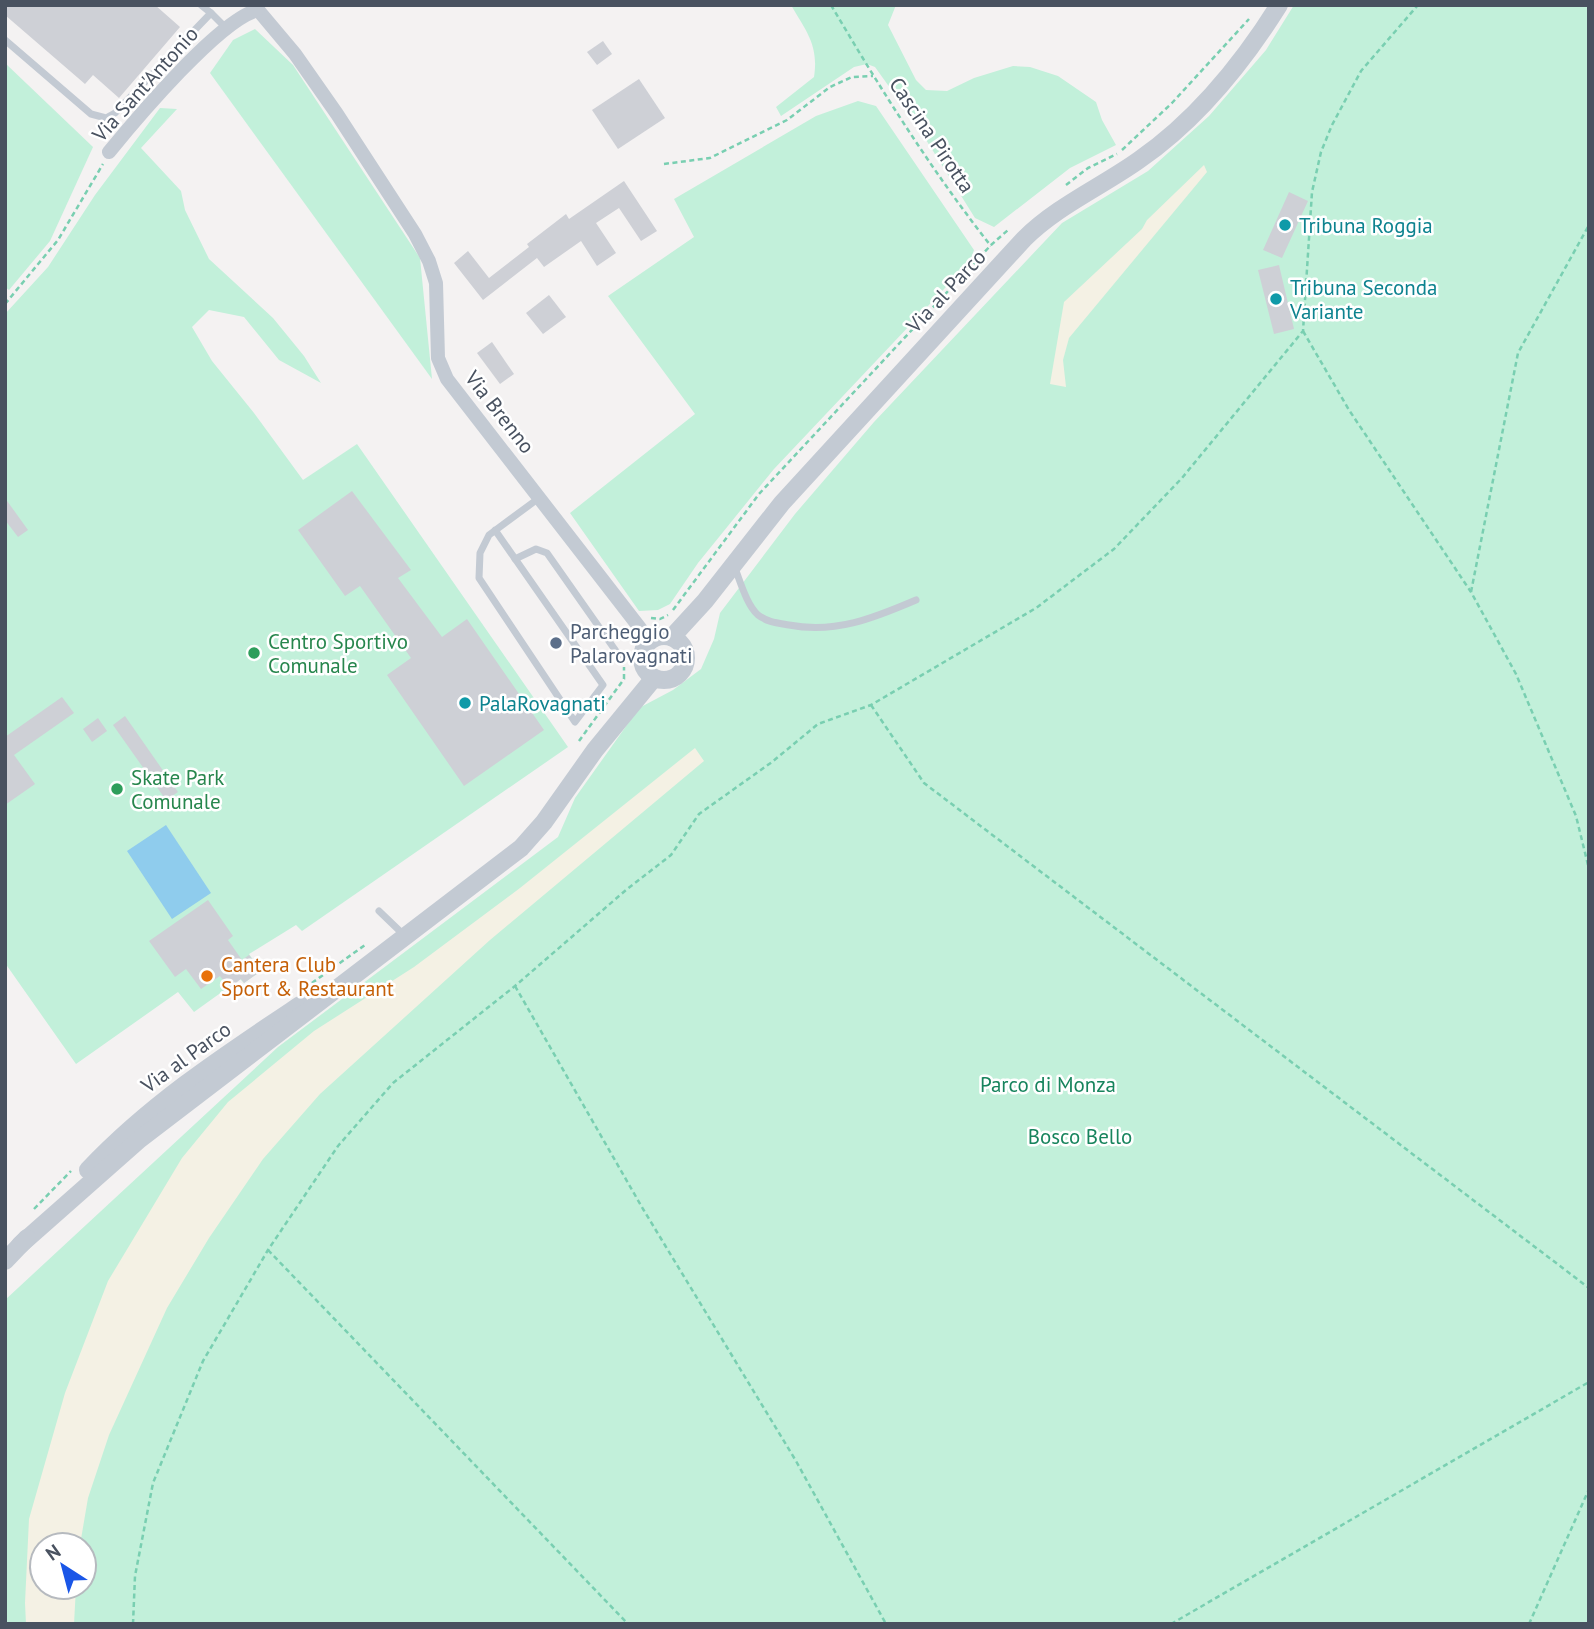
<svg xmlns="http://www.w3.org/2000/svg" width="1594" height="1629" viewBox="0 0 1594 1629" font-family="'PT Sans',sans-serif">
<rect width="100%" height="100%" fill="#f4f2f2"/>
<g fill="#c2f0da" fill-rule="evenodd">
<path d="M791,5h105l-8,20 28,55 10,10 21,1 27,-13 39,-12 17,1 28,9 38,26 6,18 14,25 -46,23 -76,59 -19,-9 -57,-91 -43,-60 -8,-3 -13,3 -73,49 -5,-9 38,-30c5,-32 -8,-46 -23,-72z"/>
<path d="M1294,5h295v1619h-1584v-324l273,-253 280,-210 17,-39 64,-90 34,-18 28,-21 13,-30 6,-26 75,-99 79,-92 188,-199 86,-52 61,-55 57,-66zM42,1545h42v42h-42z"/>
<polygon points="255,29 293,65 420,258 432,379 210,73 233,40"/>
<polygon points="5,63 93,147 50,241 9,290 5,287"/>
<polygon points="858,101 876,106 974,250 971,258 945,288 774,469 698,563 670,604 658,610 639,611 570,513 695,414 608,296 694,237 674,199 816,116"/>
<polygon points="160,108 177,109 141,148 181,191 185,210 209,259 273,318 304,356 321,383 279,360 244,317 209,310 192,327 212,361 254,413 303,480 357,444 568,747 302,931 296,925 249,954 261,971 244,983 240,979 194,1012 178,992 76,1064 5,963 5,314 48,267 95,195"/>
</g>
<g fill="#f4f1e4">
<polygon points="1204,165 1207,172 1069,338 1063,360 1066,387 1050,384 1064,302 1142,229 1147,220"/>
<polygon points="695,748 704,761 490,940 320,1094 263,1159 209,1238 167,1308 109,1435 88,1498 80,1545 42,1545 42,1587 76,1587 74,1624 26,1624 25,1603 29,1519 65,1393 108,1281 182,1158 228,1102 314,1031 414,967 520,888"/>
</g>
<polygon fill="#8fcced" points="166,825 211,893 172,919 127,851"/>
<g fill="#ced0d6">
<polygon points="5,5 155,5 180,27 119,98 93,75 85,84 5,15"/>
<polygon points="603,41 612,54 597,65 587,52"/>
<polygon points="639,79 665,118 618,149 592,110"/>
<polygon points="624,181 657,231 641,241 619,208 596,223 616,253 597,266 581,241 544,267 537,258 483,300 454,263 468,251 489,278 529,247 527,244 566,214 569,219"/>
<polygon points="1289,192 1308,201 1282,258 1263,250"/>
<polygon points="1279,265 1294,329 1274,334 1258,270"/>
<polygon points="549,295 566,317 543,334 526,313"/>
<polygon points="492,342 514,374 500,384 477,353"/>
<polygon points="352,491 411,570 398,578 442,637 467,619 544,730 464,786 387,675 411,658 360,586 345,596 298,530"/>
<polygon points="5,498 28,530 18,537 5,520"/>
<polygon points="62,697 74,713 14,755 35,784 5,805 5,737"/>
<polygon points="125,716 178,792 166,800 113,725"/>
<polygon points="98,718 107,731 92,742 83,729"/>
<polygon points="208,900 233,936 228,940 242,960 249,955 261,971 244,983 241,979 229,988 220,976 201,989 186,969 175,977 149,941"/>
</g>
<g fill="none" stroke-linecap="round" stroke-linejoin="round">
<g stroke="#79cfb1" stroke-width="2.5" stroke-dasharray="5 3.5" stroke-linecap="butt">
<path d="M831,5c49,83 100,165 160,241"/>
<polyline points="1122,150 1172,103 1249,19"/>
<polyline points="664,164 710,158 787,120 830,87 852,77 873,76"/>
<polyline points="1066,185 1088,168 1117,154"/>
<polyline points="5,304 58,240 103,164"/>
<polyline points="1303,331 1349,410 1471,592 1516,674 1576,816 1589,869"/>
<polyline points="1471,592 1518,353 1589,225"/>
<polyline points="673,610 759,494 991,245 1008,230"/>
<polyline points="651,618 660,619 668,615"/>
<polyline points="871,705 924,783 1589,1288"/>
<polyline points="579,741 624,679 624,667"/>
<polyline points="515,986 643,1209 796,1461 886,1624"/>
<polyline points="305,988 365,945"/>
<polyline points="34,1209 71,1171"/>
<polyline points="268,1250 628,1624"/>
<polyline points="133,1624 135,1576 153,1483 203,1361 268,1250 338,1146 393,1083 515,986 626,890 671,855 699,814 772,762 818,724 871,705 1036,608 1114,549 1182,478 1303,331 1312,192 1321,152 1332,125 1361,71 1418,5"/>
<polyline points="1171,1624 1589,1382"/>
<polyline points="1529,1624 1589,1489"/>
</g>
<g stroke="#c3cad3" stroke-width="7">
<polyline points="201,5 211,13"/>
<polyline points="5,40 91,114 106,118 115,113 211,13 226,28"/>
<polyline points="495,530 603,685 575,722 479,578 480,553 489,535 539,498"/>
<polyline points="515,559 536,549 547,553 618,654 642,658"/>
<path d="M734,566c6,14 12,38 24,49 9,7 20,8 31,10 46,9 85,-7 127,-25"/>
<polyline points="379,911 405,936"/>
</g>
<g stroke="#c3cad3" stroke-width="14">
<polyline points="258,10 295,54 337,114 415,234 429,261 436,283 438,358 447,379 650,641"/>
<path d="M109,152c27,-33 111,-133 149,-142"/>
</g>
<g stroke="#c3cad3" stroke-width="18">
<circle cx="664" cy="658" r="22"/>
<path d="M672,637l33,-36 77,-98 242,-264c33,-33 77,-52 115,-79 58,-40 103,-96 140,-155"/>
<path d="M88,1170c62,-66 137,-115 212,-165"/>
<polyline points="20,1245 140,1139 521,848 544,822 595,750 654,678"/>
<polyline points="5,1261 27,1238"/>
</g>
</g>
<g fill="#0f9aa8" stroke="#fff" stroke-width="2.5">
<circle cx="1285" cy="225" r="7"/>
<circle cx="1276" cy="299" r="7"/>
<circle cx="465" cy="703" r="7"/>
</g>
<circle fill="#5c6f8a" stroke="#fff" stroke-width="2.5" cx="556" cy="643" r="7"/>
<g fill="#2e9e5b" stroke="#fff" stroke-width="2.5">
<circle cx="254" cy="653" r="7"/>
<circle cx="117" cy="789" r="7"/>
</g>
<circle fill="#e8710a" stroke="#fff" stroke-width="2.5" cx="207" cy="976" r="7"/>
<g text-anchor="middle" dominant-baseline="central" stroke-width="5" stroke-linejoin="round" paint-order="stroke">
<g font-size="21" fill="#495260" stroke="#fff">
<text transform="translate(145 84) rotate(-48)">Via Sant'Antonio</text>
<text transform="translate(932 135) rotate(56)">Cascina Pirotta</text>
<text transform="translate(946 291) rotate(-47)">Via al Parco</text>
<text transform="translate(500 412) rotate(52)">Via Brenno</text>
<text transform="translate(186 1057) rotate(-36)">Via al Parco</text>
</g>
<g font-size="21" fill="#0d838f" stroke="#fff" text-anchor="start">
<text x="1299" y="225">Tribuna Roggia</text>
<text x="1290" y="287">Tribuna Seconda<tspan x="1290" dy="24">Variante</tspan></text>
<text x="479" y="703">PalaRovagnati</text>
</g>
<g font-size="21" fill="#4e5e75" stroke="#fff" text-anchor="start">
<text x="570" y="631">Parcheggio<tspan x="570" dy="24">Palarovagnati</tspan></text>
</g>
<g font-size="21" fill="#27864d" stroke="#fff" text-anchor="start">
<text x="268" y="641">Centro Sportivo<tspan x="268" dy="24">Comunale</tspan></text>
<text x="131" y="777">Skate Park<tspan x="131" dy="24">Comunale</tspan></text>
</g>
<g font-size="21" fill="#c56008" stroke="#fff" text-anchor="start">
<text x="221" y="964">Cantera Club<tspan x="221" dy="24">Sport &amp; Restaurant</tspan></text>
</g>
<g font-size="21" fill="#17845d" stroke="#fff">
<text x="1048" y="1084">Parco di Monza</text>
<text x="1080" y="1136">Bosco Bello</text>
</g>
</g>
<rect width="1594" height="1629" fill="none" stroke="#495260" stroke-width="14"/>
<g transform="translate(63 1566) rotate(324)"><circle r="33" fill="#ffffff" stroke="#b6babf" stroke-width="2"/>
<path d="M0-5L12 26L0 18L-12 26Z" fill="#1a56e7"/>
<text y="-10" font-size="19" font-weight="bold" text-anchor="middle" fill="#495260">N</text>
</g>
</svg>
